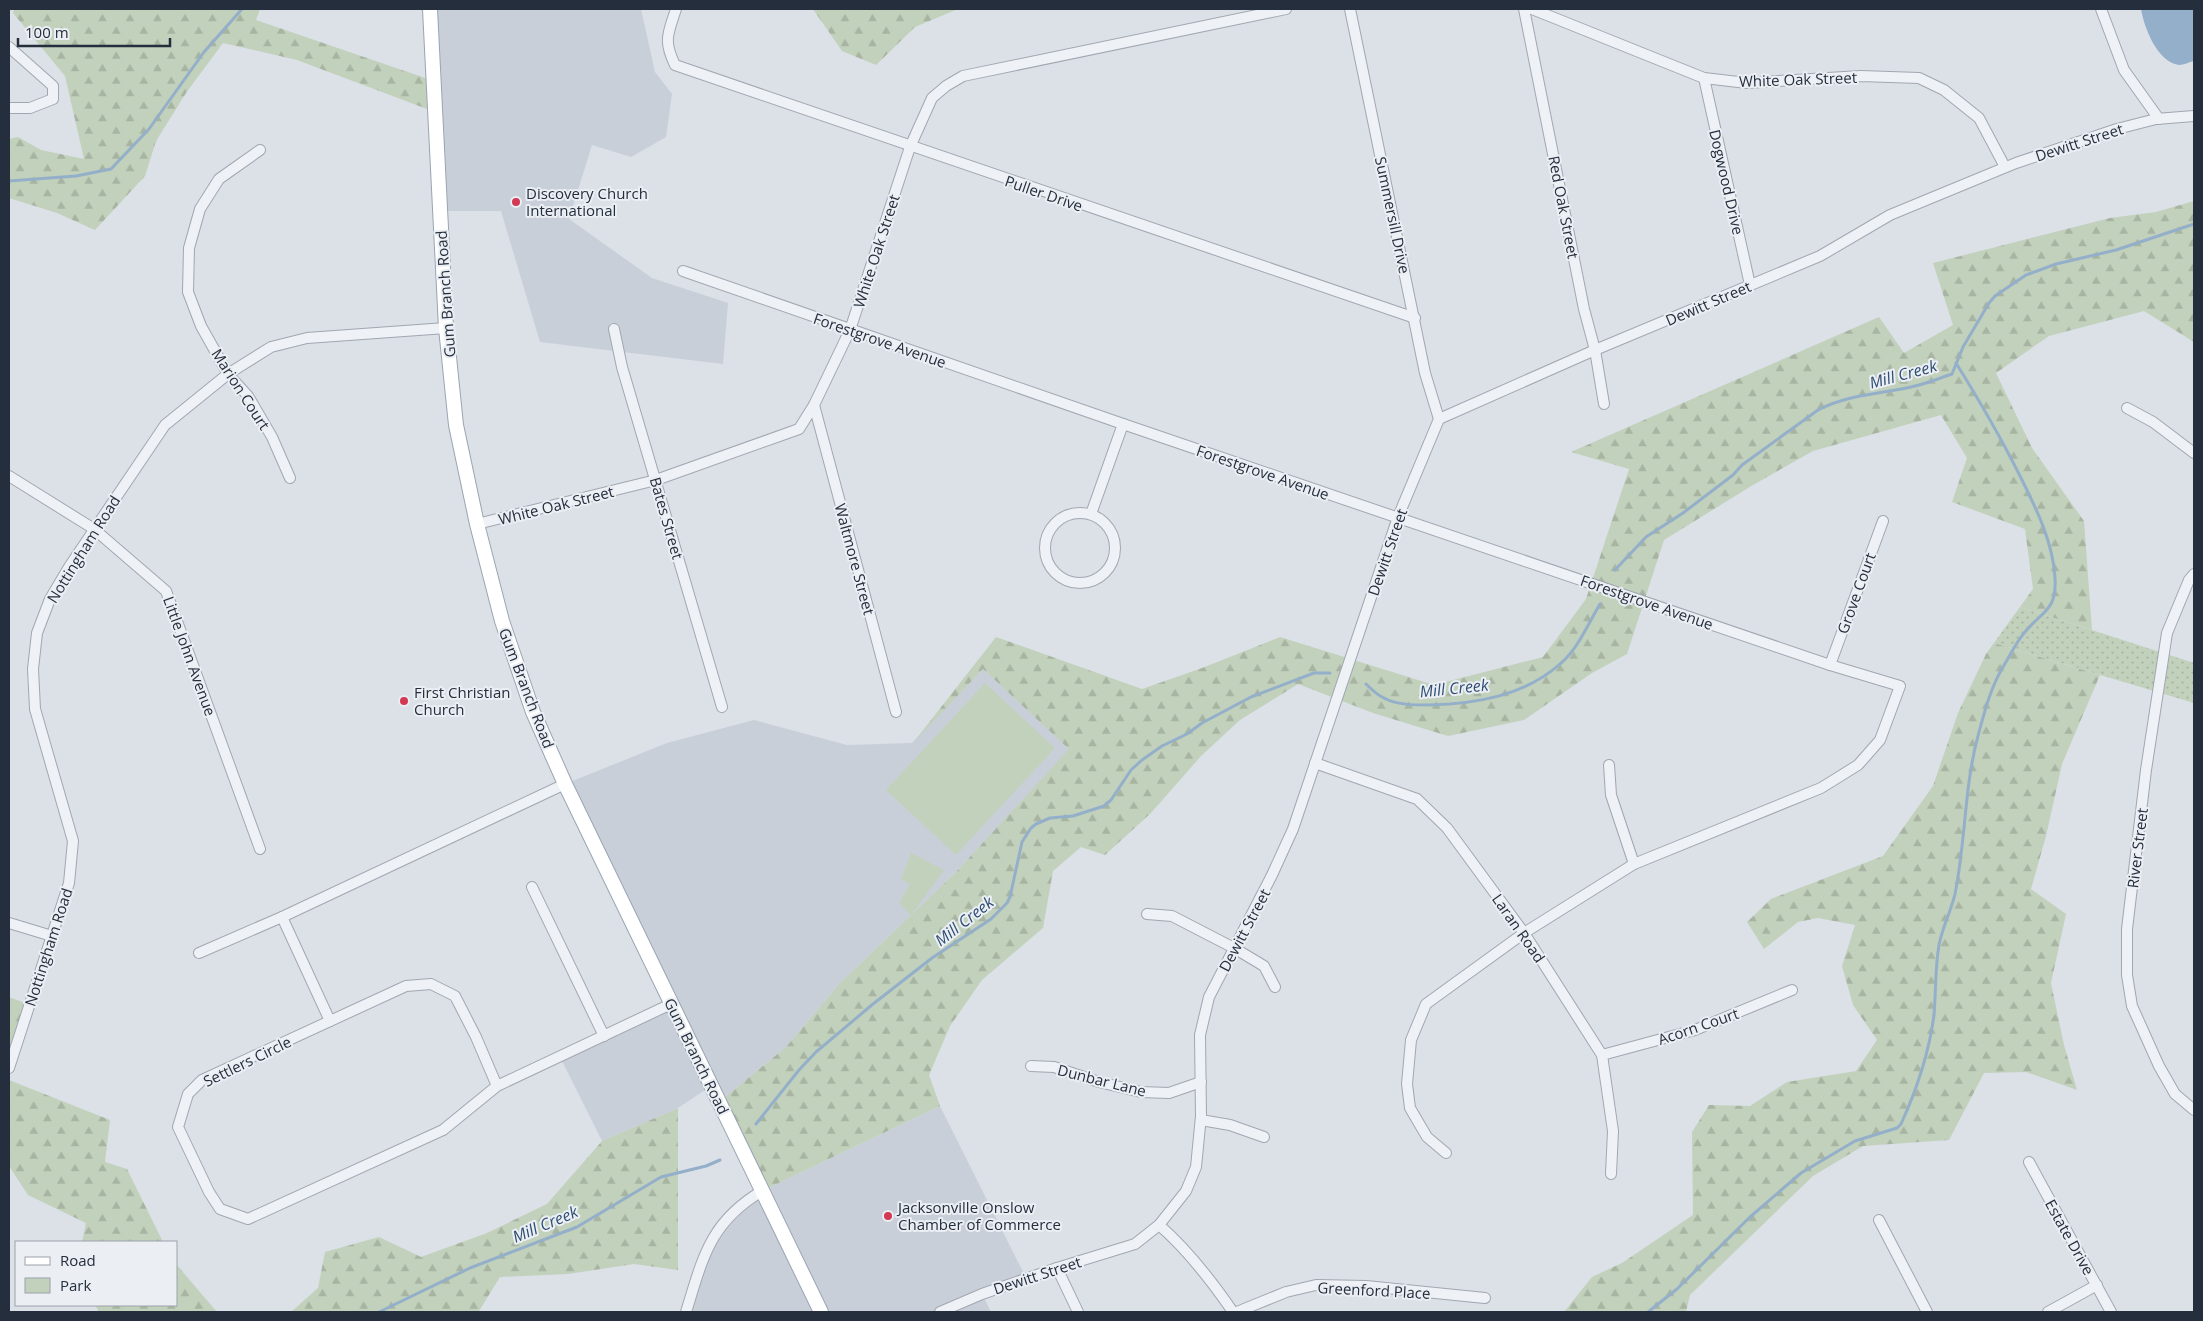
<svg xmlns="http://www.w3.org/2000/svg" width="2203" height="1321" viewBox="0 0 2203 1321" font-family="'Open Sans',sans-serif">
<defs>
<pattern id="grass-dots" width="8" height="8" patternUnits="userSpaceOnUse" patternTransform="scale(1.25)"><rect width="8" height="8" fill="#c2d1bc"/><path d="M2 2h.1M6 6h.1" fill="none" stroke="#a7b4a2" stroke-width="1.8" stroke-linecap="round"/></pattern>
<pattern id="forest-firs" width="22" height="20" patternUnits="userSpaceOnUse" patternTransform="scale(1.25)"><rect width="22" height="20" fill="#c2d1bc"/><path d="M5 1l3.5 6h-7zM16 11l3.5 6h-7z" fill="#a7b4a2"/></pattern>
</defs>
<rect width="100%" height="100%" fill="#dce0e7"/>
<g fill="#c9cfd9">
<polygon points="430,9 641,9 655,72 672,94 666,137 631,157 592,145 569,219 652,278 728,303 723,364 540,342 501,211 440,211"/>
<polygon points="983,669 1070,749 957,871 839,984 786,1047 719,1102 711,1086 678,1108 602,1141 558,1053 671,1004 565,784 667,743 754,720 847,745 912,743"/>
<polygon points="940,1106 1026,1278 982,1294 991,1312 686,1312 712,1239 762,1191"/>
</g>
<polygon fill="url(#grass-dots)" points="2020,607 2194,663 2194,703 1994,643"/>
<g fill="url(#forest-firs)">
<polygon points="14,9 260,9 256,20 434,81 435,112 297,60 223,43 186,93 156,141 145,176 95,230 57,213 9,198 9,139 18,137 41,150 84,159 65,76 13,13"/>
<polygon points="813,9 958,9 915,27 876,65 842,51"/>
<polygon points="2194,201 2194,342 2144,311 2049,336 1996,373 2032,448 2084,521 2092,630 2020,607 2033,589 2025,529 1952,502 1967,458 1941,415 1813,451 1753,485 1664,540 1627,654 1592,673 1524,720 1448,736 1373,713 1298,684 1240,720 1201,756 1151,813 1105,855 1081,847 1053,871 1043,928 982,980 950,1026 929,1075 940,1106 762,1191 719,1102 786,1047 839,984 957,871 1069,749 983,669 913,743 996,637 1142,689 1202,668 1280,637 1434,685 1543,657 1586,599 1629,469 1571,452 1879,317 1904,353 1953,325 1933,263 2110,218 2156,212"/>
<polygon points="1994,643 2100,675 2062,764 2046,836 2031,889 2066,914 2051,983 2064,1045 2077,1090 2026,1072 1984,1073 1949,1140 1863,1146 1813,1176 1690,1295 1686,1312 1564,1312 1592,1277 1622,1263 1693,1215 1692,1132 1709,1105 1750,1106 1787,1082 1856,1071 1877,1040 1853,1005 1842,966 1855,925 1818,918 1798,922 1764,949 1747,922 1771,899 1883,856 1933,786 1958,713 1986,654"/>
<polygon points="9,997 30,1005 9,1068"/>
<polygon points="9,1080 110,1120 105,1162 127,1169 163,1242 82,1242 86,1223 28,1195 9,1166"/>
<polygon points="678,1108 678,1270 634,1264 568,1274 500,1277 479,1311 476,1312 291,1312 318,1288 325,1252 379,1237 421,1257 487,1233 547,1204 602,1141"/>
<polygon points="176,1264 217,1312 99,1312 95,1305 176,1305"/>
</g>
<g fill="#c2d1bc">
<polygon points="985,683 1055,748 956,855 886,790"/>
<polygon points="911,853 944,870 911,915 899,903 910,884 901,879"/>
</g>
<path fill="#94afc9" d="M2141,9h53v52c-5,1 -10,4 -15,4 -22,-3 -35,-38 -38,-56z"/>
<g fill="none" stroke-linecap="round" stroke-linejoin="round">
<g stroke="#94afc9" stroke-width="3">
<polyline points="9,181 76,176 111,169 149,129 204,52 242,9"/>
<path d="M1615,570l31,-33 37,-24 50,-38 9,-10 76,-55c30,-16 65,-16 97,-24 13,-3 25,-8 37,-12l11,-27 26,-44 6,-7 31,-21 30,-11 60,-14 78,-26"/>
<path d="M1366,684c5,5 11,11 18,14 12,7 31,7 45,7 46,-1 95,-9 131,-41 18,-15 28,-40 40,-60"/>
<polyline points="756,1124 799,1070 816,1052 873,1004 932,958 991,919 1007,903 1010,897 1022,842 1031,828 1036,824 1050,818 1073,816 1104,806 1111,800 1131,770 1142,760 1162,746 1187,734 1202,723 1251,697 1314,673 1330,673"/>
<polyline points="379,1312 470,1268 577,1227 661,1177 706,1166 720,1160"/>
<path d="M1648,1312l29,-23 73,-72 51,-44 54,-32 42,-13 4,-4c16,-35 28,-71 33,-109 2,-24 1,-47 5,-70 3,-17 12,-34 16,-51 11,-54 9,-109 24,-162 6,-22 12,-45 24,-65 7,-11 13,-25 22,-35 17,-21 32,-21 30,-54 -2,-37 -20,-72 -36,-104 -19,-38 -40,-74 -63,-111"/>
</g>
<g stroke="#a1a7b1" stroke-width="12">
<g id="minor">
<path d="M676,9c-8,25 -13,31 -1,56l740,253"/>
<polyline points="1350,9 1425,373 1439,419"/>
<polyline points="1524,9 1584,309 1595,350 1604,404"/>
<polyline points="1532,9 1704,78 1747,83 1861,76 1919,78 1944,90 1979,118 2005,167"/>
<polyline points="2101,9 2124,70 2159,119"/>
<polyline points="9,47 53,86 53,99 30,108 9,108"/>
<polyline points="1704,78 1750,285"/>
<polyline points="260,150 219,179 200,209 189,248 188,292 201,326 228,374 248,396 272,437 290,478"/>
<polyline points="683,271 1123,424 1830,665 1900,686 1880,740 1858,765 1821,788 1634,864 1524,933 1426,1004 1411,1040 1407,1084 1410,1108 1427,1137 1446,1153"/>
<polyline points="614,329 622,367 722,707"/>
<polyline points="814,405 896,712"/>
<polyline points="2127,408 2153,422 2194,453"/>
<polyline points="9,476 94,529 166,591 260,849"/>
<circle cx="1080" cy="548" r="35"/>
<polyline points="1091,514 1123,424"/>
<polyline points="477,524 656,480 799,429 814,405 850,330 910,147 932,98 946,86 963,76 1286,9"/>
<polyline points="2194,574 2189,580 2167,633 2146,770 2127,929 2127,975 2132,1006 2159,1066 2175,1094 2194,1110"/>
<polyline points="1830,665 1883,521"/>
<polyline points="1315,763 1417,799 1447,828 1524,933 1602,1055 1613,1131 1611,1174"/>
<polyline points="1609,765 1611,795 1634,864"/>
<polyline points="532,887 604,1036"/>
<polyline points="1147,914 1172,916 1234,948 1264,966 1275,987"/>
<polyline points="282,917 330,1021"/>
<polyline points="9,923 52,936"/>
<polyline points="199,953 282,917 565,784"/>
<polyline points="1602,1055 1695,1030 1792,990"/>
<polyline points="1031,1066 1054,1067 1099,1082 1141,1092 1169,1093 1201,1082"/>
<polyline points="9,1068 69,883 73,841 35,709 33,669 37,633 50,599 69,567 165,425 228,374 271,347 307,338 446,328"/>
<polyline points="497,1086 476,1037 455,996 431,984 406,986 202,1080 188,1094 178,1127 209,1192 220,1209 248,1219 443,1130 497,1086 671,1004"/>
<polyline points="1201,1120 1230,1125 1264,1137"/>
<polyline points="2029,1162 2111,1312"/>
<polyline points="1879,1220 1927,1312"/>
<path d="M1159,1225c29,25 52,55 74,87"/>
<polyline points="1057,1268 1078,1312"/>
<path d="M686,1312c17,-55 24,-90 76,-121"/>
<polyline points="940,1312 982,1294 1057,1268 1135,1244 1159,1225 1186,1191 1196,1167 1201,1116 1200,1035 1209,997 1272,875 1293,829 1398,517 1439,419 1595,350 1820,256 1890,215 2016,163 2117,129 2156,119 2194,116"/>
<polyline points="1237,1312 1286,1292 1316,1285 1366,1286 1485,1298"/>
<polyline points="2048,1312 2097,1285"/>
</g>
</g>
<g stroke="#9aa5b3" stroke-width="16">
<polyline id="major" points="430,9 446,328 456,425 477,524 502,621 533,712 565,784 821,1312"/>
</g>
<use href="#minor" stroke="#eef1f5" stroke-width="10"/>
<use href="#major" stroke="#fff" stroke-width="14"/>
</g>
<g fill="#d33953" stroke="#ebeff4" stroke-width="2">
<circle cx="516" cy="202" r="5"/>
<circle cx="404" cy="701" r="5"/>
<circle cx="888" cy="1216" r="5"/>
</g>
<g text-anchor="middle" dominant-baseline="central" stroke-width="4" stroke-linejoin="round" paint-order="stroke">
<g font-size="15" fill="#252e3d" stroke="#ebeff4">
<text transform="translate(1798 79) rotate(-2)">White Oak Street</text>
<text transform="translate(2079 142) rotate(-18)">Dewitt Street</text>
<text transform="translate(1727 182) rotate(77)">Dogwood Drive</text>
<text transform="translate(1044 193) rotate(19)">Puller Drive</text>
<text transform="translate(1564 207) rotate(79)">Red Oak Street</text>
<text transform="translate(1393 215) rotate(78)">Summersill Drive</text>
<text transform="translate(876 251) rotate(-72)">White Oak Street</text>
<text transform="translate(445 294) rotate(-94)">Gum Branch Road</text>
<text transform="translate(1708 303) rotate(-23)">Dewitt Street</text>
<text transform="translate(880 340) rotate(19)">Forestgrove Avenue</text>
<text transform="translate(241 389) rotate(57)">Marion Court</text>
<text transform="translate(1263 472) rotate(19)">Forestgrove Avenue</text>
<text transform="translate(556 505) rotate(-14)">White Oak Street</text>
<text transform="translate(667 518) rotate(74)">Bates Street</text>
<text transform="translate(83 549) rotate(-58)">Nottingham Road</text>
<text transform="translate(1387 552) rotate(-71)">Dewitt Street</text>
<text transform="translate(855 559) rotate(75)">Waltmore Street</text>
<text transform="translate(1856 593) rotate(-70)">Grove Court</text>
<text transform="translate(1647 602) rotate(19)">Forestgrove Avenue</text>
<text transform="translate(190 656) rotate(70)">Little John Avenue</text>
<text transform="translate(527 688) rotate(69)">Gum Branch Road</text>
<text transform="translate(2137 848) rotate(-83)">River Street</text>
<text transform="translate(1519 928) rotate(55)">Laran Road</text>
<text transform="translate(1244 930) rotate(-62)">Dewitt Street</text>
<text transform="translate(48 947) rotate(-72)">Nottingham Road</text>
<text transform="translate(1698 1026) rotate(-19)">Acorn Court</text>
<text transform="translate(697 1056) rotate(64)">Gum Branch Road</text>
<text transform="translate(247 1061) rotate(-26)">Settlers Circle</text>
<text transform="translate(1102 1080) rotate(14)">Dunbar Lane</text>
<text transform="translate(2070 1237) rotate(61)">Estate Drive</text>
<text transform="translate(1037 1275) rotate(-18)">Dewitt Street</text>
<text transform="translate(1374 1290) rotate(3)">Greenford Place</text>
</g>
<g font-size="15" fill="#252e3d" stroke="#ebeff4" text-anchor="start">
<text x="526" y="193">Discovery Church<tspan x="526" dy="17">International</tspan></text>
<text x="414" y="692">First Christian<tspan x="414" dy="17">Church</tspan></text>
<text x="898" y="1207">Jacksonville Onslow<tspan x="898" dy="17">Chamber of Commerce</tspan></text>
</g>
<g font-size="16" font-style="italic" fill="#2e4d73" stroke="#ebeff4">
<text transform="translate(1903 374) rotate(-15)">Mill Creek</text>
<text transform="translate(1454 688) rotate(-6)">Mill Creek</text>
<text transform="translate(964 921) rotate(-38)">Mill Creek</text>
<text transform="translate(545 1224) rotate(-23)">Mill Creek</text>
</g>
</g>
<rect width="2203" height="1321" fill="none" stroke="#252e3d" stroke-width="20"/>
<rect x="15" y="1241" width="162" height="65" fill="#ebeff4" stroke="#9ca2ab"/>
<rect x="25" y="1257" width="25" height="8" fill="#ffffff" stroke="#9ca2ab"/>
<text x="60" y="1266" font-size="15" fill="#252e3d">Road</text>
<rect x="25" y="1278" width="25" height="15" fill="#c2d1bc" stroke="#9ca2ab"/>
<text x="60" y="1291" font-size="15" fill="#252e3d">Park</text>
<path d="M18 38v8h152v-8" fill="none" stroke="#252e3d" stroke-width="2.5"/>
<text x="25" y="38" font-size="15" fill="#252e3d" stroke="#ebeff4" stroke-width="4" paint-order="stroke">100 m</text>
</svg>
